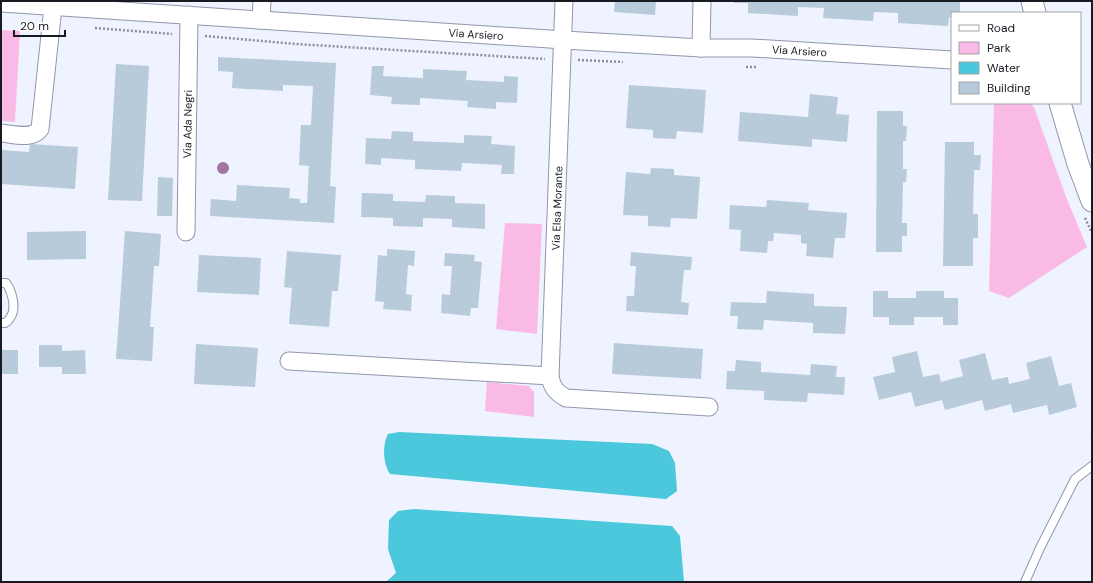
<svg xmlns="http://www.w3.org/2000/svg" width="1093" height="583" viewBox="0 0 1093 583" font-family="'DM Sans',sans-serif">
<rect width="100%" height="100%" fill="#eff2ff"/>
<g fill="#f9bbe6">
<polygon points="1,30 20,31 15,122 1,121"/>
<polygon points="994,103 1030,103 1034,107 1066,197 1087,247 1009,298 989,291"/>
<polygon points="505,223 542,224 537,334 496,329"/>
<polygon points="487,382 529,386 534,392 534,417 485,411"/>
</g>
<g fill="#4bc8db">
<path d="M399,432l253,12 17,7 6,12 2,28 -11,8 -276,-25c-7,-10 -8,-29 -2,-40z"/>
<polygon points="414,509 672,526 680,536 684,582 386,582 396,573 388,549 389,520 398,511"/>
</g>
<g fill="#b8cbda">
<polygon points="615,1 656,1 655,15 614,12"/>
<polygon points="734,1 960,1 960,13 952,13 952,17 949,17 948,26 898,23 898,13 874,12 873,21 823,18 824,8 798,7 798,16 748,13 748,3 734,3"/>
<polygon points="218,57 336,63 330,186 336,187 334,223 210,216 211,199 236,201 237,185 290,188 289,198 300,199 300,203 307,203 309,166 299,165 301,125 311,125 313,86 283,85 283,91 232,88 233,72 218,71"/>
<polygon points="116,64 149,66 142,201 108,200"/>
<polygon points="372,66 384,66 383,76 423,78 423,69 467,71 466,80 504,82 504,76 518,77 517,103 496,102 496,109 467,107 468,101 420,98 420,105 391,104 392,97 370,95"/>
<polygon points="629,85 706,90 703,133 677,131 676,139 653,138 653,130 626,128"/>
<polygon points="810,94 838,97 836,114 849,115 847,142 812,139 812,147 738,141 740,112 808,117"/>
<polygon points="877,111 903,111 903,126 907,126 906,141 903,141 903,169 907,169 906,182 903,182 902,223 907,223 907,236 902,236 902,252 876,252"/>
<polygon points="392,131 413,132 413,141 464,143 464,135 492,136 491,144 515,146 514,174 501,174 502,165 462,163 461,171 415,169 415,160 381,158 381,165 365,164 366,138 391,139"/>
<polygon points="945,142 974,142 974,155 981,155 980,170 974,170 973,214 978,214 978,238 973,238 973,266 943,266"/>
<polygon points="30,144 78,147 75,189 1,184 1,150 29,152"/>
<polygon points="651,168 674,169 674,175 700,177 697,219 671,218 670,227 648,226 648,216 623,215 626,172 650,174"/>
<polygon points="158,177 173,178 172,216 157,216"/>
<polygon points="362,193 393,194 393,201 425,202 426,195 455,196 455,203 485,204 485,229 452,227 452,219 423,218 423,227 393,226 393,218 361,217"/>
<polygon points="767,200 809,203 808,210 847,213 845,238 835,238 833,258 806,256 807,244 801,243 801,235 774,233 773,241 768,241 767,253 740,251 741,230 729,229 730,205 766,207"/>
<polygon points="86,231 86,259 27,260 27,232"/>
<polygon points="125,231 161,234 159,266 154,266 150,327 154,327 152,361 116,359"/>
<polygon points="387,249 415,251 414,266 408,265 406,294 412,295 411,311 383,309 384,302 375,301 378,255 387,256"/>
<polygon points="287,251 341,255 338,291 332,291 329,327 289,324 292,288 284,287"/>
<polygon points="631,252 692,257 691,270 684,270 681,302 689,303 688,315 626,311 627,296 634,296 636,266 630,266"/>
<polygon points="445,253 475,255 474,261 482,262 478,308 471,308 470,316 441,313 442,294 450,295 452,266 444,266"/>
<polygon points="199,255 261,258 259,295 197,292"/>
<polygon points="767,291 814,294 814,306 847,307 845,334 813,333 813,323 764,320 763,330 737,329 738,316 730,316 731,302 766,303"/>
<polygon points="873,291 888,291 888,298 916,298 916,291 944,291 944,298 958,298 958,325 943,325 943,317 914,317 914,325 889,325 889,317 873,317"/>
<polygon points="614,343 703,349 701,379 612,374"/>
<polygon points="196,344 258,348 255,387 194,384"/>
<polygon points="39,345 62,345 62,351 85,350 86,374 62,374 62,367 39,367"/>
<rect x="1" y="350" width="17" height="24"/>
<polygon points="917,351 923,377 939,374 941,382 963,376 959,360 985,353 992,380 1008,377 1009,384 1030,379 1026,363 1051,356 1059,386 1071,383 1077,407 1049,415 1047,405 1013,413 1011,404 985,411 982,400 945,410 942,400 915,407 911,392 879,400 873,377 895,372 892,357"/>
<polygon points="736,360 761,362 761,372 810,375 811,364 837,366 836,377 845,377 844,395 808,393 807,402 764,400 764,391 726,389 727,371 735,371"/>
</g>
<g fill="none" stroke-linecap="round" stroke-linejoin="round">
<g stroke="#9197aa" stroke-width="10">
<g id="service">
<path d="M1,283h5c6,8 11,26 4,35 -1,2 -3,4 -5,5h-4"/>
<polyline points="1025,582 1040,548 1075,479 1092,466"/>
</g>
</g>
<g stroke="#9197aa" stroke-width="19">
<g id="minor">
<path d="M564,1l-14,375c2,12 6,16 16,22l143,9"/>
<path id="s1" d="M1,3l563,37 137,8h51l200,12"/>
<polyline points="261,20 262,1"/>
<polyline points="701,48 702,1"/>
<path d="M1,133c12,1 31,7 39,-4l13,-122"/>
<path id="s2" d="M186,232l3,-217"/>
<polyline points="289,361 550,376"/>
</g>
</g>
<g stroke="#9197aa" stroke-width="23">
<g id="tertiary">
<polyline points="1032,1 1035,13"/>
<polyline points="1060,103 1078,164 1092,201"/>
</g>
</g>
<g stroke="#8c8f99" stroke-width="2.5" stroke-dasharray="2 2" stroke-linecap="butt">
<polyline points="95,28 172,34"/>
<polyline points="205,36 296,44 545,59"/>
<polyline points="578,60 623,62"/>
<polyline points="746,67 757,67"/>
<polyline points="1085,218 1092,233"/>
<polyline points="1092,434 1092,438"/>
</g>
<use href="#service" stroke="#fff" stroke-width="8"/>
<use href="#minor" stroke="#fff" stroke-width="17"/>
<use href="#tertiary" stroke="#fff" stroke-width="21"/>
</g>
<circle fill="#a374a1" cx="223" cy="168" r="6"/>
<g text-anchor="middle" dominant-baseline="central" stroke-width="3.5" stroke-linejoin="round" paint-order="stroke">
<g font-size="11" fill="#191b23" stroke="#fff">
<text stroke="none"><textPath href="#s1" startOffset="476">Via Arsiero</textPath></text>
<text stroke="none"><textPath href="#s1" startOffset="800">Via Arsiero</textPath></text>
<text stroke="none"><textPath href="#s2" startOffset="108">Via Ada Negri</textPath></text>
<text transform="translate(557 208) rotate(-88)">Via Elsa Morante</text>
</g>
</g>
<rect width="1093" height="583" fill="none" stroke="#191b23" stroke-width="4"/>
<rect x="951" y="12" width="130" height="92" fill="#ffffff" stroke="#a3a4a7"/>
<rect x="959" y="25" width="20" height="6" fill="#ffffff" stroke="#a3a4a7"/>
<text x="987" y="32" font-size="12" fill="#191b23">Road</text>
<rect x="959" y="42" width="20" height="12" fill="#f9bbe6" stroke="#a3a4a7"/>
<text x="987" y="52" font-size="12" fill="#191b23">Park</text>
<rect x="959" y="62" width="20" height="12" fill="#4bc8db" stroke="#a3a4a7"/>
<text x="987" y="72" font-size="12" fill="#191b23">Water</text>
<rect x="959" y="82" width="20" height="12" fill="#b8cbda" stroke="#a3a4a7"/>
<text x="987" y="92" font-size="12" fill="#191b23">Building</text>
<path d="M14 30v6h51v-6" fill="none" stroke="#191b23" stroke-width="2"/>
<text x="20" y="30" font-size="12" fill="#191b23" stroke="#ffffff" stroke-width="3" paint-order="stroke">20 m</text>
</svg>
